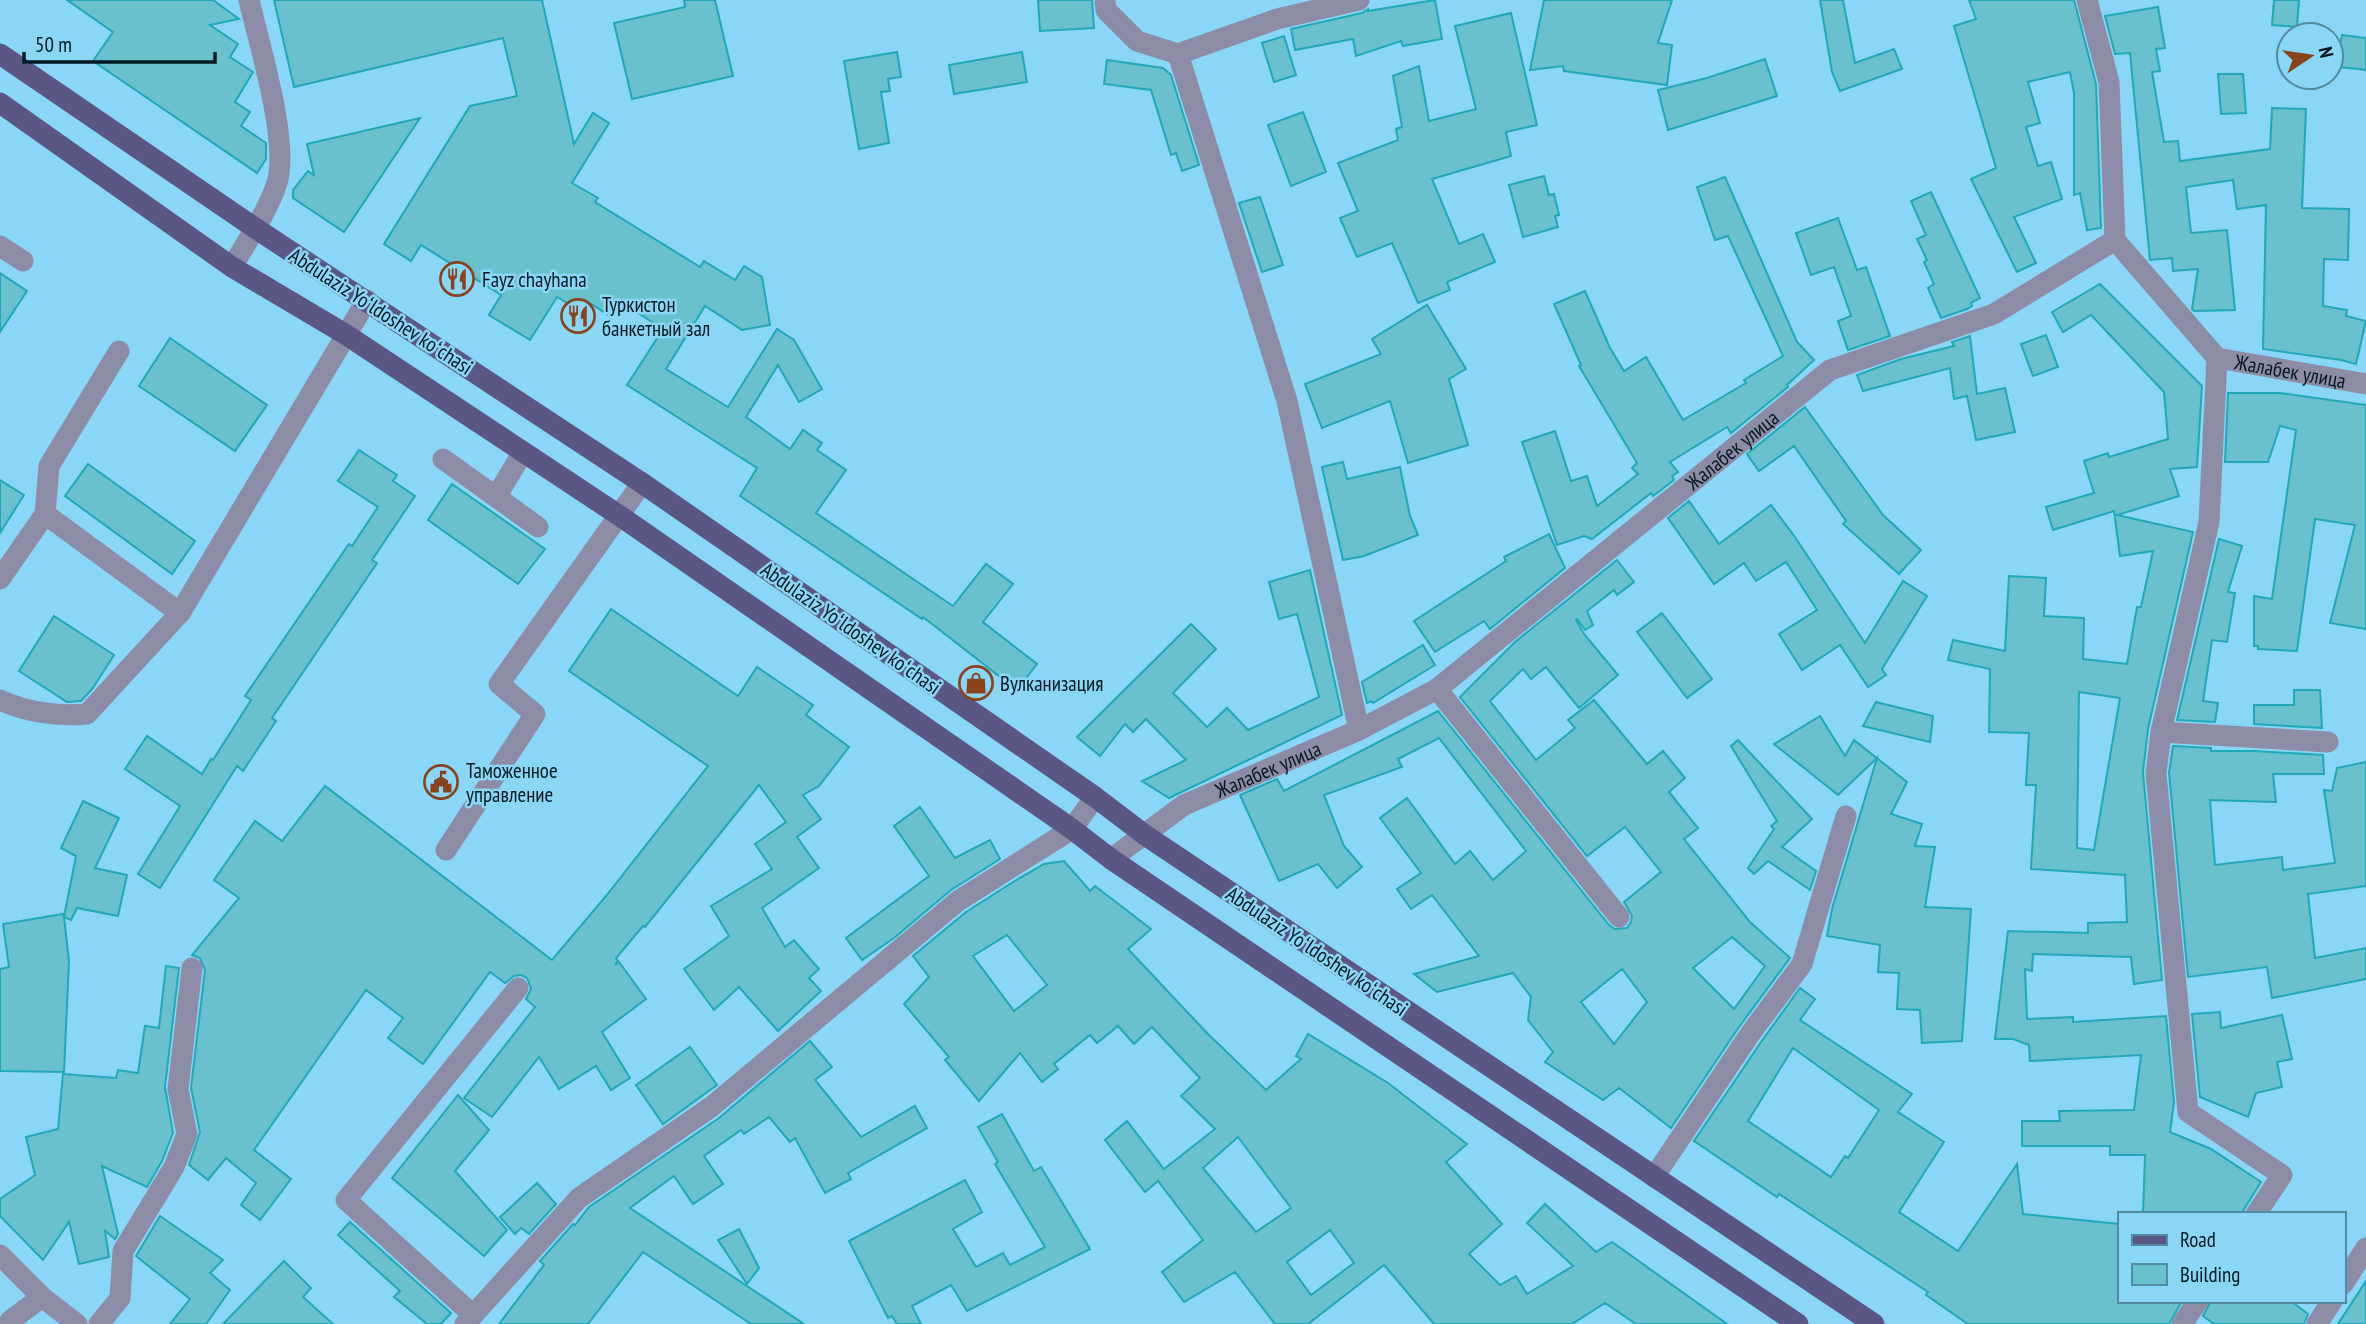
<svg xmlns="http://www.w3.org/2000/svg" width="2366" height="1324" viewBox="0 0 2366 1324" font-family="'PT Sans Narrow',sans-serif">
<rect width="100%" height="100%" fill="#8ad6f6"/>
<g fill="#68c1cc" stroke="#1fa9b8" stroke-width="2" fill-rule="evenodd">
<polygon points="67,0 213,0 239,19 210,25 238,44 230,57 253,72 235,102 250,112 241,126 266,143 266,159 257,173 93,61 113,32"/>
<polygon points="274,0 542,0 574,144 593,113 609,123 572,183 598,198 595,202 700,267 704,261 735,280 744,266 762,277 770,325 742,330 705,306 666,369 728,407 777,329 794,340 822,389 799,402 778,365 746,417 790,449 803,430 822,443 817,450 846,470 816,513 953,606 986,564 1013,584 983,622 1037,664 1017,690 923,617 922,619 740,496 757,468 627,385 663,329 619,301 610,316 585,300 579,310 557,297 530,340 489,315 501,295 421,245 411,261 384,244 470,106 517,96 503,38 294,87"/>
<polygon points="684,0 715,0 733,76 632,99 614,23 685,7"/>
<polygon points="1038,0 1092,0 1094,28 1040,31"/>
<polygon points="1435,0 1442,39 1403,46 1401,41 1356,56 1353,39 1295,50 1291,29 1362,13 1368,9 1368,11"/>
<polygon points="1544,0 1672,0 1658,43 1672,45 1667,85 1564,71 1563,66 1530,70"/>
<polygon points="1820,0 1843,0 1855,63 1894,49 1902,69 1840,91 1832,72"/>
<polygon points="1969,0 2074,0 2096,84 2101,228 2087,230 2080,193 2074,195 2074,93 2070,72 2028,82 2040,123 2026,127 2038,166 2051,162 2062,199 2014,217 2036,263 2017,272 1971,179 1996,168 1954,26 1976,19"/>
<polygon points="2274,0 2299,0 2297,27 2272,25"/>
<polygon points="2158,7 2165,48 2156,49 2160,71 2152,72 2164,142 2178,141 2180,161 2270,149 2272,108 2306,109 2302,208 2349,209 2348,260 2324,259 2323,306 2347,310 2346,316 2366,321 2356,364 2341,360 2263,349 2266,205 2237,209 2233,180 2186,187 2191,233 2227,230 2235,310 2194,311 2192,309 2198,269 2173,271 2172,258 2150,260 2130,53 2115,54 2105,16"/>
<polygon points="1511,13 1537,125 1506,132 1511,156 1432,179 1459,244 1483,234 1495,262 1447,282 1450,290 1418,303 1392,243 1357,257 1340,218 1358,211 1338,163 1398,140 1396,129 1402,127 1393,76 1419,66 1429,121 1476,109 1455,26"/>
<polygon points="2342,35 2366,38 2366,70 2331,66 2331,45 2340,45"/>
<polygon points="1284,36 1296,75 1274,82 1262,43"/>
<polygon points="897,52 901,77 888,79 890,91 881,92 889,143 859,149 844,61"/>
<polygon points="1022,52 1027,82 954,94 949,65"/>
<polygon points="1765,59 1777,96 1668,130 1658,90 1707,78"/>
<polygon points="1107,60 1163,68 1171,75 1199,165 1182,171 1176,153 1171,155 1151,90 1104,84"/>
<polygon points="2218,74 2243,74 2246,113 2221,114"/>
<polygon points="1303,112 1326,172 1291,186 1268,125"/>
<polygon points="420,118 344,232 293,198 293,190 308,171 314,175 307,144"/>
<polygon points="1544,176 1549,195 1554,194 1559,215 1555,216 1558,227 1523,237 1509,185"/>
<polygon points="1725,177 1797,342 1814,360 1787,385 1788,387 1731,433 1727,427 1670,462 1678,472 1672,476 1674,480 1653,496 1651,493 1592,539 1584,536 1557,545 1522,442 1555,431 1571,481 1587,476 1597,506 1638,474 1632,468 1637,463 1579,366 1581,365 1554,304 1585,291 1610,348 1624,371 1646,357 1683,420 1746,383 1744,380 1783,356 1728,236 1715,240 1697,187"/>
<polygon points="1931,192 1980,298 1971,303 1972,306 1967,309 1941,318 1928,288 1934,284 1924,262 1927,260 1917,239 1926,235 1911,201"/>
<polygon points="1260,197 1283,265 1262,272 1239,203"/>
<polygon points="1838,218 1857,270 1866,267 1890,336 1848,350 1838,321 1851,316 1834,267 1811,275 1796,233"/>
<polygon points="0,273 27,291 0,332"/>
<path d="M2100,284l102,102 -5,81 -27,2 9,27 -62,19 76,17 -45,197 -5,43 19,208 -28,4 -3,-27 -98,-3 -1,17 -7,-2 2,50 46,-2v5l93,-6 8,86 -4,30 41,17 50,33 -20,32h-98l2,-59h-35v-9h-88v-25h38l-1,-10 75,-1 7,-55 -111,6 -1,-16 -16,-6h-18l13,-108 80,2v-10l39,-1 -2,-47 -94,-6 5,-84h-10l3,-52 -40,-1 1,-63 -42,-9 5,-20 52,11 4,-75 37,2 -2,38 40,2 -1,41 44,5 10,-57h4l12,-56 -33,5 -6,-45 -61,19 -7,-23 48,-14 -10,-32 24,-8 1,4 59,-18 -4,-47 -73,-77 -28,17 -11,-20zM2079,692l41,6 -26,152 -17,-2z"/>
<polygon points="1427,305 1466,369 1449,379 1468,445 1408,463 1390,401 1322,428 1305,384 1381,354 1372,339"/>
<polygon points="2046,335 2058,367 2033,376 2021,344"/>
<polygon points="1970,336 1977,394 2005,388 2015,432 1976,440 1967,396 1954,399 1950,368 1863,391 1857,375 1901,359 1954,346 1952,342"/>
<polygon points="170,338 267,405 235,451 139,386"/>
<polygon points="2228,393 2280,393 2366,405 2366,629 2330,623 2355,525 2315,519 2297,651 2258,649 2258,646 2254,646 2254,596 2272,599 2296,430 2280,426 2268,462 2225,462"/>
<polygon points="1805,407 1883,515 1921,550 1899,574 1843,524 1846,521 1794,446 1759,471 1747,454"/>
<polygon points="359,450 397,475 393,481 415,496 372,560 377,563 272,718 276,721 243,771 237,766 160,888 138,874 180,806 125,769 147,736 202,774 211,759 213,760 251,700 245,696 349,544 352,546 378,507 338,481"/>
<polygon points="1343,462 1347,479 1400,467 1410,516 1418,535 1364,556 1343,560 1322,467"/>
<polygon points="88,464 195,541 172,574 65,496"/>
<polygon points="0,480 24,495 0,533"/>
<polygon points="452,484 545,549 518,584 428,520"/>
<polygon points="1689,501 1719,544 1771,505 1795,537 1865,643 1903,581 1927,596 1882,669 1886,675 1868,687 1840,645 1802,670 1779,634 1817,610 1786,562 1756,581 1744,563 1714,584 1668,518"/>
<polygon points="1549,534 1565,568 1490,629 1484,621 1435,652 1414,621 1506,561 1504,557"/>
<polygon points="2219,539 2242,546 2228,592 2235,593 2227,642 2212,640 2203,701 2218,703 2215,722 2177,720"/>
<path d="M1617,560l17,22 -17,13 -3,-5 -27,21 6,14 -8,5 -8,-11 -1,1 8,14 34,41 -39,33 -33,-41 -15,12 -8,-10 -33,32 46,59 39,-32 -7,-8 26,-20 53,64 16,-13 22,27 -16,14 29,36 -14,11 66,83 40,36 -51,69 -68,101 -52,-40 -16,12 -58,-38 8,-10 -25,-32 3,-23 -18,-24 -76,19 -23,-18 65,-18 -47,-61 -21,14 -14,-20 24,-16 -41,-55 27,-20 48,66 15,-13 23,29 33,-29 -87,-113 -41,21 4,8 -78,28 20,51 18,21 -25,21 -19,-24 -39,17 -39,-86 37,-16 7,12 154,-80 171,214 6,4 12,-1 4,-6 1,-6 -8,-14 37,-30 -36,-45 -38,29 -127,-159 55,-55zM1732,937l33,29 -31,43 -41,-41zM1622,969l25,33 -33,42 -33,-42z"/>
<polygon points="1310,570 1342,715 1169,798 1142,781 1186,760 1146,719 1133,732 1125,724 1100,756 1077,737 1191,624 1216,649 1173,693 1207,727 1227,708 1248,730 1319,697 1297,614 1279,619 1269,582"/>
<polygon points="611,609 738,696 757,667 813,705 806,715 849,747 819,786 803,795 821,819 797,837 819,868 762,908 785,947 794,940 819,969 809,978 821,991 778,1031 739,987 714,1010 684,969 729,936 711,906 772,869 755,844 786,822 759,785 645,927 643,926 616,958 618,961 615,965 619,962 646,999 602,1032 630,1078 611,1090 596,1066 559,1089 539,1057 492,1117 464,1098 535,1007 526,999 531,989 527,978 521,975 514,976 505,983 490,972 423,1064 388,1038 403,1018 366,990 254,1150 291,1179 260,1220 241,1205 256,1183 226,1158 208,1180 189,1165 200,1132 191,1088 205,970 200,958 192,955 239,898 214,880 255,821 282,841 325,786 552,960 606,896 708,766 569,671"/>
<polygon points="1662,613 1712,679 1687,698 1637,632"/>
<polygon points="54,616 114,655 93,688 81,701 67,702 19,671"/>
<polygon points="1423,645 1435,665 1373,703 1371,701 1367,703 1362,682"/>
<polygon points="2294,690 2320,690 2322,728 2254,724 2254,705 2294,705"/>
<polygon points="1876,702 1933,716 1930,742 1863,726"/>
<polygon points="1820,716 1845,756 1854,740 1907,782 1891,814 1922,824 1915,846 1935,847 1925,907 1971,909 1962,1041 1922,1043 1920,1010 1897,1009 1899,973 1878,972 1880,945 1827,936 1832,909 1877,758 1838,795 1774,744"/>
<polygon points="1738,740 1812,819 1782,847 1816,871 1810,890 1768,861 1754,874 1748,868 1774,829 1771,826 1777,821 1731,746"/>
<polygon points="2173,746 2211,748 2211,751 2254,751 2323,755 2324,774 2273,774 2276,802 2210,800 2215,865 2282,857 2283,870 2335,863 2324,790 2332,791 2337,768 2366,762 2366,886 2308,894 2315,958 2366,948 2366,979 2272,998 2267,967 2188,977 2169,773"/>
<polygon points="83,801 119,818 95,868 127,875 118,916 77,908 71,920 64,917 69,961 64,1072 0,1071 0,969 9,967 3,924 63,914 64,917 76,856 61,848"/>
<polygon points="920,807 955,858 990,840 1000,859 951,890 894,938 862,960 846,938 929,876 894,826"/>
<path d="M1064,861l26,30 5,-5 56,43 -23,20 78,83 60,58 35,-31 -5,-3 12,-22 80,49 79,61 -21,18 56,62 -33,30 31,31 16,-9 11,18 46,-28 -46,-43 18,-19 51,48 16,-10 115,82h-91l-31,-21 -33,21h-138l-50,-59 -76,59h-33l-40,-52 -51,30 -22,-30 41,-32 -45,-59 -13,11 -40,-52 22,-19 37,48 51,-40 -34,-33 19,-18 -48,-51 -18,17 -16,-18 -21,17 -7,-8 -36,29 4,5 -16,13 -22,-29 -41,48 -34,-41 4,-3 -45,-53 25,-27 -16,-21 53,-44 47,-30 31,-18zM1007,935l40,50 -33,26 -41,-55zM1238,1137l53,71 -35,24 -53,-64zM1330,1230l24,33 -43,32 -24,-33z"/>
<polygon points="166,966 179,968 165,1087 173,1133 162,1161 147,1187 102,1166 118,1234 115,1239 105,1231 109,1257 79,1264 69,1222 43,1260 0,1216 0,1199 35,1175 26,1137 58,1129 63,1074 116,1078 118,1070 138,1073 145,1026 159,1028"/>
<path d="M1800,988l15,11 -15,21 112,74 -14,18 46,30 -45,70 59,39 59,-87 6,50 96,10v77h63l-13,23h-201l-42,-29 2,-3 -149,-98 -2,3 -83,-56 67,-99zM1793,1048l86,62 -31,48 -3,-2 -14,21 -83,-56z"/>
<polygon points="2220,1012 2221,1028 2282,1015 2292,1059 2277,1062 2282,1087 2256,1093 2248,1117 2200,1097 2192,1014"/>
<polygon points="810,1041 832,1067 815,1080 861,1137 915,1106 927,1128 848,1173 851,1179 825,1193 795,1138 790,1142 769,1117 744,1134 741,1130 704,1156 723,1184 693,1204 674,1176 630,1208 804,1324 751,1324 643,1252 588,1324 499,1324 544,1265 540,1261 573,1224 575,1225 589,1207 719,1118"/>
<polygon points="690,1047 717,1085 663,1124 636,1085"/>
<polygon points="458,1095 489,1130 455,1171 507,1230 484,1256 392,1178"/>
<polygon points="1002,1114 1034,1171 1041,1167 1090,1249 967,1311 951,1285 912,1306 921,1324 897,1324 892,1316 888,1318 849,1241 965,1180 982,1212 953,1229 976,1267 1003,1253 1010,1265 1045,1247 995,1164 998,1162 978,1127"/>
<polygon points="537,1183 556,1204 529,1234 521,1228 515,1234 500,1217"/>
<polygon points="160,1216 223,1260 210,1273 230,1290 206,1324 170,1324 190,1299 136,1256"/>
<polygon points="350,1222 451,1313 441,1324 427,1324 394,1297 400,1291 338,1235"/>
<polygon points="739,1229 759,1268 747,1284 718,1240"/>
<polygon points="284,1261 311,1288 303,1297 333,1324 223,1324"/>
<polygon points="2366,1281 2366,1324 2338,1324"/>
<polygon points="2211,1301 2291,1301 2308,1314 2304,1324 2214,1324 2203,1316"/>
</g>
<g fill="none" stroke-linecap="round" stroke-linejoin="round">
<g stroke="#8d8ca6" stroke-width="21">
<polyline points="1105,0 1106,10 1137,41 1178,54 1287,401 1359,730"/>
<polyline points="2087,0 2109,82 2115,240"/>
<polyline points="1178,54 1277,19 1359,0"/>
<polyline points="0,246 23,261"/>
<path d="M232,267c15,-26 34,-53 44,-81 15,-40 -17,-142 -27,-186"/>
<polyline points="2217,358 2209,522 2161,732 2156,773 2188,1112 2282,1175 2256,1214"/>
<polyline points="443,459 538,527"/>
<polyline points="496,497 523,452"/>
<polyline points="45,514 49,466 119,351"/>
<polyline points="0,579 45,514 180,613"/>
<polyline points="1437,689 1619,917"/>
<path d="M0,700c26,12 59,17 87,14l93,-101 187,-313"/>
<polyline points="2161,732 2328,742"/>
<polyline points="446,850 535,714 499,684 642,483"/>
<path id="s1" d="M1111,859l73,-54 175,-75 78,-41 393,-319 164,-56 121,-74 102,118 149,26"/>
<polyline points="1654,1177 1750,1034 1802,964 1846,816"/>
<polyline points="0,1255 42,1297 77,1324"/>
<polyline points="2343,1284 2366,1248"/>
<polyline points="473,1315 346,1200 518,988"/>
<polyline points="10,1321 42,1297"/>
<polyline points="99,1324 120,1298 123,1251 174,1167 187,1134 178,1089 192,968"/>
<polyline points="465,1324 579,1198 711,1107 958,901 1072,829 1095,797"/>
<polyline points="2182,1324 2198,1301"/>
<polyline points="2317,1324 2332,1301"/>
</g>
<g stroke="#5b5785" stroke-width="21">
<polyline points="0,54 255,228 642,483 1095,797 1145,835 1874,1324"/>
<polyline points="0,103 232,267 345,334 620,516 1072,829 1111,859 1798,1324"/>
</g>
</g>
<defs>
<g id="restaurant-ring" transform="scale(1.75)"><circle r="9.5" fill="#8ad6f6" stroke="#88421c" stroke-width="1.5"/><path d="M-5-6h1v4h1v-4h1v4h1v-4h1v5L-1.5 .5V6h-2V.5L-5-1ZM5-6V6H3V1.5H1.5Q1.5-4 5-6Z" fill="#88421c"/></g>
<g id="shop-ring" transform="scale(1.75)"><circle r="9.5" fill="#8ad6f6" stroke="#88421c" stroke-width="1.5"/><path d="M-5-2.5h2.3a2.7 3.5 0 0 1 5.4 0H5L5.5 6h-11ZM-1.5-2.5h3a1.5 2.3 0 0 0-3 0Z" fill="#88421c"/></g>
<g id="civic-ring" transform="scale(1.75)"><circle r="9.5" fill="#8ad6f6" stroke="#88421c" stroke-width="1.5"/><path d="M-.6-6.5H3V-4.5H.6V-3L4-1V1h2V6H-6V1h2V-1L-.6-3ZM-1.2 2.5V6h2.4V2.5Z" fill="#88421c"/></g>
</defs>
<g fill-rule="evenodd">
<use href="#restaurant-ring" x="457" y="279"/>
<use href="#restaurant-ring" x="578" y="316"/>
<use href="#shop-ring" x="976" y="683"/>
<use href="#civic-ring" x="441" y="782"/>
</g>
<g text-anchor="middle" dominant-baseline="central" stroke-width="5" stroke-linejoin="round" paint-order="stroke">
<g font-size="21" fill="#031820" stroke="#8ad6f6" text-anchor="start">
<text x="482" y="279">Fayz chayhana</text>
<text x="602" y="304">Туркистон<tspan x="602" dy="24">банкетный зал</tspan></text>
<text x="1000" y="683">Вулканизация</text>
<text x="466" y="770">Таможенное<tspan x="466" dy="24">управление</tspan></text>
</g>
<g font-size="21" fill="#031820" stroke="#8ad6f6">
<text transform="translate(381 311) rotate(33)">Abdulaziz Yoʻldoshev koʻchasi</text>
<text stroke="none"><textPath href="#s1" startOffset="1421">Жалабек улица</textPath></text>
<text stroke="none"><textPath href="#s1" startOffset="749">Жалабек улица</textPath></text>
<text transform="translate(851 628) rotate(35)">Abdulaziz Yoʻldoshev koʻchasi</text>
<text stroke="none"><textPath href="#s1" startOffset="182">Жалабек улица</textPath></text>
<text transform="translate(1317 951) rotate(34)">Abdulaziz Yoʻldoshev koʻchasi</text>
</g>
</g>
<rect x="2118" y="1212" width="228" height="91" fill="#8ad6f6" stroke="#548aa0" stroke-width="2"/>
<rect x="2132" y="1235" width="35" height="10" fill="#5b5785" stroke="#548aa0" stroke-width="2"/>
<text x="2180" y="1247" font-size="21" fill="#031820">Road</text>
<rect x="2132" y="1264" width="35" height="21" fill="#68c1cc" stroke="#548aa0" stroke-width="2"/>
<text x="2180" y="1282" font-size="21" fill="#031820">Building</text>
<g transform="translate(2310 56) rotate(77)"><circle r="33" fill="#8ad6f6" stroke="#548aa0" stroke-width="2"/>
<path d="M0-5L12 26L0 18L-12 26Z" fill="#88421c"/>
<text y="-10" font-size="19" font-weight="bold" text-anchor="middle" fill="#031820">N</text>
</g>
<path d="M24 52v10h191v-10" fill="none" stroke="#031820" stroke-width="3.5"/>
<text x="35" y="52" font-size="21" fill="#031820" stroke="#8ad6f6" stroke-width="5" paint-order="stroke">50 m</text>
</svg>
